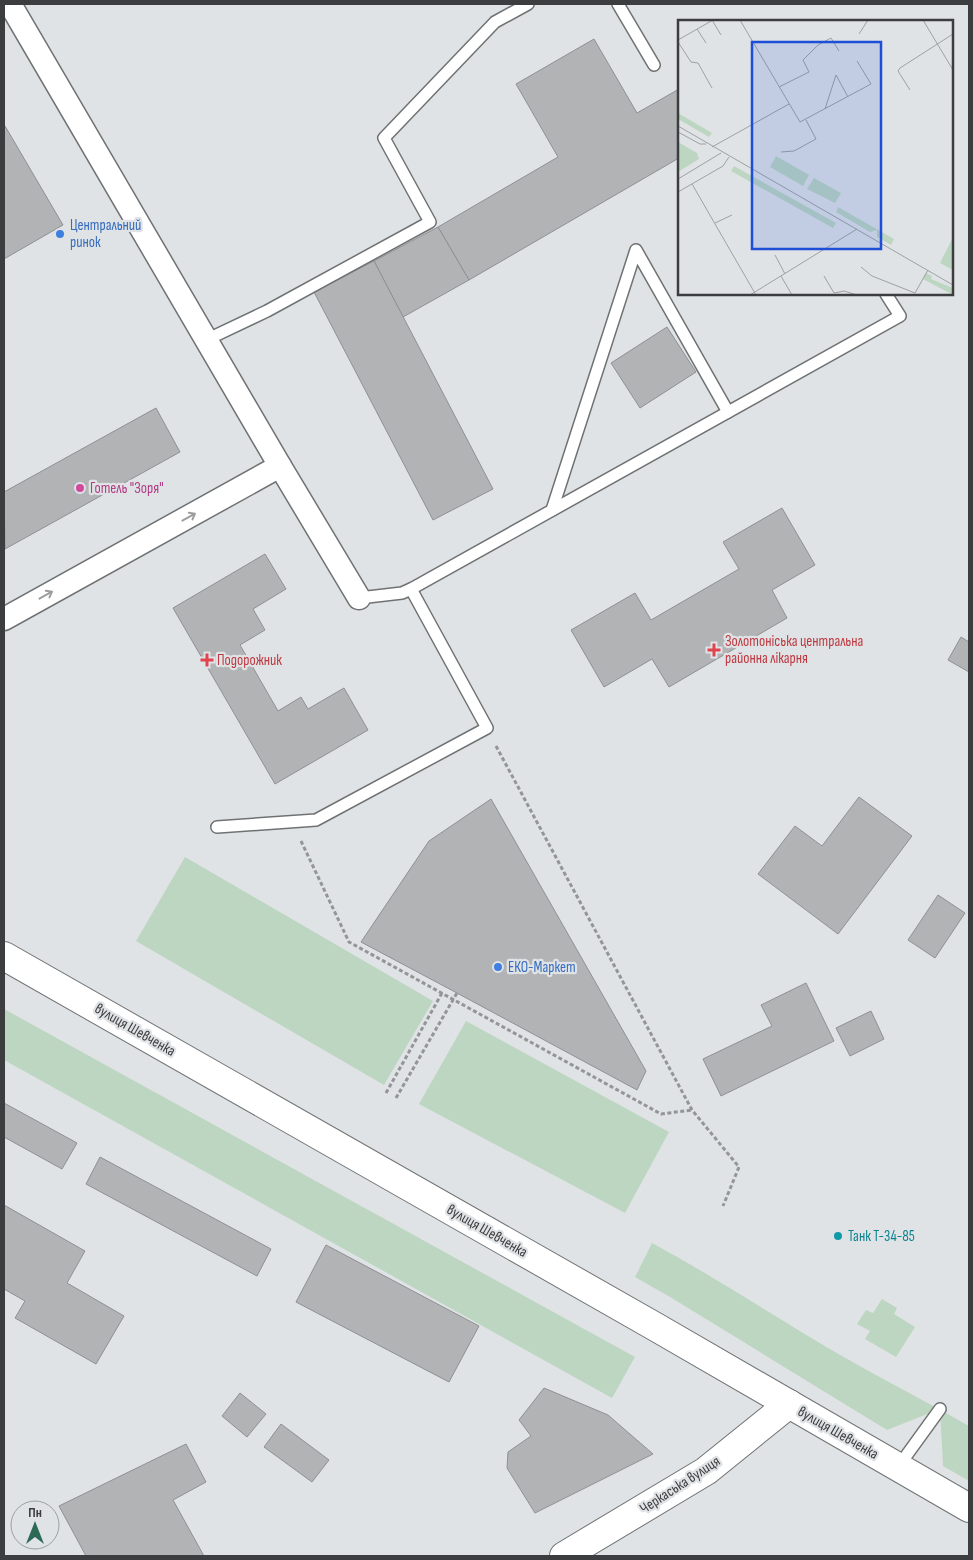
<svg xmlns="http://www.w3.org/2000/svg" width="973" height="1560" viewBox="0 0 973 1560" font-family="'Sofia Sans Condensed',sans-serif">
<rect width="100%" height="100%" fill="#e0e3e5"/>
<g fill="#bdd6c1">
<polygon points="185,857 433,1001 384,1085 136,941"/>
<polygon points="4,1009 635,1357 612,1398 4,1060"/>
<polygon points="466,1021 669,1132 625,1213 419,1104"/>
<path d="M652,1243c65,35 126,76 190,113 42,24 85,46 127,70v55l-26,-15 -3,-57 -53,21 -217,-133 -35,-20z"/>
<polygon points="882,1299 897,1308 894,1314 915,1327 896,1357 865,1339 870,1331 857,1324 866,1310 873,1313"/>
</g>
<g fill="#b1b3b5" stroke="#8e9193">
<polygon points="594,39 637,113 679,89 679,158 469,280 438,227 558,157 516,84"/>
<polygon points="4,126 5,126 63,225 4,259"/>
<polygon points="438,227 469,280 403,317 374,261"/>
<polygon points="374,261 493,489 433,520 314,292"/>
<polygon points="667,327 696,372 640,408 611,363"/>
<polygon points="156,408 180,452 5,549 4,492"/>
<polygon points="782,508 815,565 772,590 787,618 669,687 652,659 604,687 571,630 635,593 651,620 739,569 723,542"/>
<polygon points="265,554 286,589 253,609 265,630 240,645 278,711 301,697 308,709 344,688 368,730 275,784 173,608"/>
<polygon points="961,637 969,642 969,672 948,660"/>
<polygon points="859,797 912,836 838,934 758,874 795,826 822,846"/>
<polygon points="491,799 646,1071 637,1090 457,993 361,942 429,841"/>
<polygon points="938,895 965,913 935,958 908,940"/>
<polygon points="806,983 834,1041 721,1096 703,1059 772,1026 761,1005"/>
<polygon points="871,1011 884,1039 850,1056 836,1028"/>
<polygon points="4,1103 77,1143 62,1169 4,1137"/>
<polygon points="100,1157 271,1249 257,1276 86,1184"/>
<polygon points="4,1205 85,1251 67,1283 124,1316 96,1364 15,1318 25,1301 4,1289"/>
<polygon points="326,1245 479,1326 449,1382 296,1302"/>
<polygon points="544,1388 608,1415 653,1454 535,1513 507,1468 508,1452 531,1436 519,1420"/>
<polygon points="240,1393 266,1414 247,1437 222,1416"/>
<polygon points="281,1424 329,1460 312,1482 264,1447"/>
<polygon points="186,1444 206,1482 173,1500 204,1556 86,1556 59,1506"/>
</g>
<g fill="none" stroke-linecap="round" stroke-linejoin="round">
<g stroke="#6f7273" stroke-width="14">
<g id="service">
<polyline points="618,4 654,65"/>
<polyline points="206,340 267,311 430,222 384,138 495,22 528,4"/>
<polyline points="552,510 636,250 728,412"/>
<polyline points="359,598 402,593 411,589 900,316 886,294"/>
<polyline points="217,827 316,820 487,728 411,589"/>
<polyline points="898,1467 940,1409"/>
</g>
</g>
<g stroke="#6f7273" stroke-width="25">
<g id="minor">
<polyline points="10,4 280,466 359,598"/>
<polyline points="4,619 280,466"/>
</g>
</g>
<g stroke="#6f7273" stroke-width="30">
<polyline id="tertiary" points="564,1556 706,1471 789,1404"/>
</g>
<g stroke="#6f7273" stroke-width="30">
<polyline id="secondary" points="4,956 654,1326 969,1508"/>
</g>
<g stroke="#939597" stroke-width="3" stroke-dasharray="4 2.5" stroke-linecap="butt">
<polyline points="496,746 692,1110 739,1167 723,1206"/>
<polyline points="301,841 349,942 661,1114 692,1110"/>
<polyline points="386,1093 442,993"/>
<polyline points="396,1098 457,993"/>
</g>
<use href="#service" stroke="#fff" stroke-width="11"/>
<use href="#minor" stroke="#fff" stroke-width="22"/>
<use href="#tertiary" stroke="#fff" stroke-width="28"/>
<use href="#secondary" stroke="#fff" stroke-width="28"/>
</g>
<defs><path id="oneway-shaft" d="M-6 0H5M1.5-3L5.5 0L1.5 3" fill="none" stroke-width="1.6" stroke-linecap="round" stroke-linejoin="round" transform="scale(1.25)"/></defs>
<g stroke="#9e9e9e">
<use href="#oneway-shaft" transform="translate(189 517) rotate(-29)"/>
<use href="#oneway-shaft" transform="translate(46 595) rotate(-29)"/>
</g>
<g fill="#3f7fe0" stroke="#e0e3e5" stroke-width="2">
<circle cx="60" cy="234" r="5"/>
<circle cx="498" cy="967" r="5"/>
</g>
<circle fill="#d1479c" stroke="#e0e3e5" stroke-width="2" cx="80" cy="488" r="5"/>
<g fill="#e0444e" stroke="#e0e3e5" stroke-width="2">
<path d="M711.5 642.5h5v5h5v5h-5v5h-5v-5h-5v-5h5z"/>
<path d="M204.5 652.5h5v5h5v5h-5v5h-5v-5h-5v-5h5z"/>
</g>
<circle fill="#0f9aa8" stroke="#e0e3e5" stroke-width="2" cx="838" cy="1236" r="5"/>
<g text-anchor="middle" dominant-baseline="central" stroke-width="4.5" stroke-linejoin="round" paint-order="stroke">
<g font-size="15" fill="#366cbe" stroke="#e0e3e5" text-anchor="start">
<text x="70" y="225">Центральний<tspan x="70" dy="17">ринок</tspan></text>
<text x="508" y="967">ЕКО-Маркет</text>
</g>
<g font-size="15" fill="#b23c85" stroke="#e0e3e5" text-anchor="start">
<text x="90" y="488">Готель "Зоря"</text>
</g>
<g font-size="15" fill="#be3a42" stroke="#e0e3e5" text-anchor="start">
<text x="725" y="641">Золотоніська центральна<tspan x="725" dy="17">районна лікарня</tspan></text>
<text x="217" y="660">Подорожник</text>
</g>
<g font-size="15" fill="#3c3d3e" stroke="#e0e3e5">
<text transform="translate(135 1030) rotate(30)">вулиця Шевченка</text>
<text transform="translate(487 1231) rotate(30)">вулиця Шевченка</text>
<text transform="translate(838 1433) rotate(30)">вулиця Шевченка</text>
<text transform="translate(680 1485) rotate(-33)">Черкаська вулиця</text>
</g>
<g font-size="15" fill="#0d838f" stroke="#e0e3e5" text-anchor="start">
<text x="848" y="1236">Танк Т-34-85</text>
</g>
</g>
<g transform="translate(678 20)">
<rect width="275" height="275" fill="#e0e3e5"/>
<path d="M0,93l34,20 -3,4 -31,-18zM0,122l19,11 2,6 -21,13zM98,136l33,19 -6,11 -33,-19zM56,146l102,57 -3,5 -102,-57zM136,158l27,15 -6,10 -28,-14zM160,187l56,32 -3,6 -14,-8v-7l-7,2 -34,-20zM275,217v33l-13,-7zM248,253l6,3 -1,3 22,9v7l-30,-16z" fill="#bdd6c1"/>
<path fill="none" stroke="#9ea1a2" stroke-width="1" d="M34,0l9,15M62,0l60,102 71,-38 -14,-23M245,0l30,50M19,9l9,14M181,14l9,-14M0,20l35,-20M0,22l13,20 7,1 14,25M101,67l30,-15 -6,-12 15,-15 13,-7 8,13M232,70l-12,-19 2,-3 53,-34M147,89l11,-34 12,22M0,106l275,159M0,112l22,12h6M34,127l77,-43M103,132l13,-1 22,-12 -10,-19M0,159l43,-26M14,164l64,111M0,172l45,-26 6,-9M37,203l17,-8M97,235l10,19M183,247l11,9 43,17 13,-23M103,256l11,19M146,256l10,17 10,-2 13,4M72,275l107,-66"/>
<path fill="#1d4ed8" fill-opacity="0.15" stroke="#1d4ed8" stroke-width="2.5" d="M74,22h129v207h-129z"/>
<rect width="275" height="275" fill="none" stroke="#3c3d3e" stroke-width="2.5"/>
</g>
<rect width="973" height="1560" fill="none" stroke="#3c3d3e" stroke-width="10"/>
<g transform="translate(35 1525)"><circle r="24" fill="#e0e3e5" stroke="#9ea1a2"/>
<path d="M0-4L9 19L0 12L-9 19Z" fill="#2d6a55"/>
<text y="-8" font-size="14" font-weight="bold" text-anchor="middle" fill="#3c3d3e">Пн</text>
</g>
</svg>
